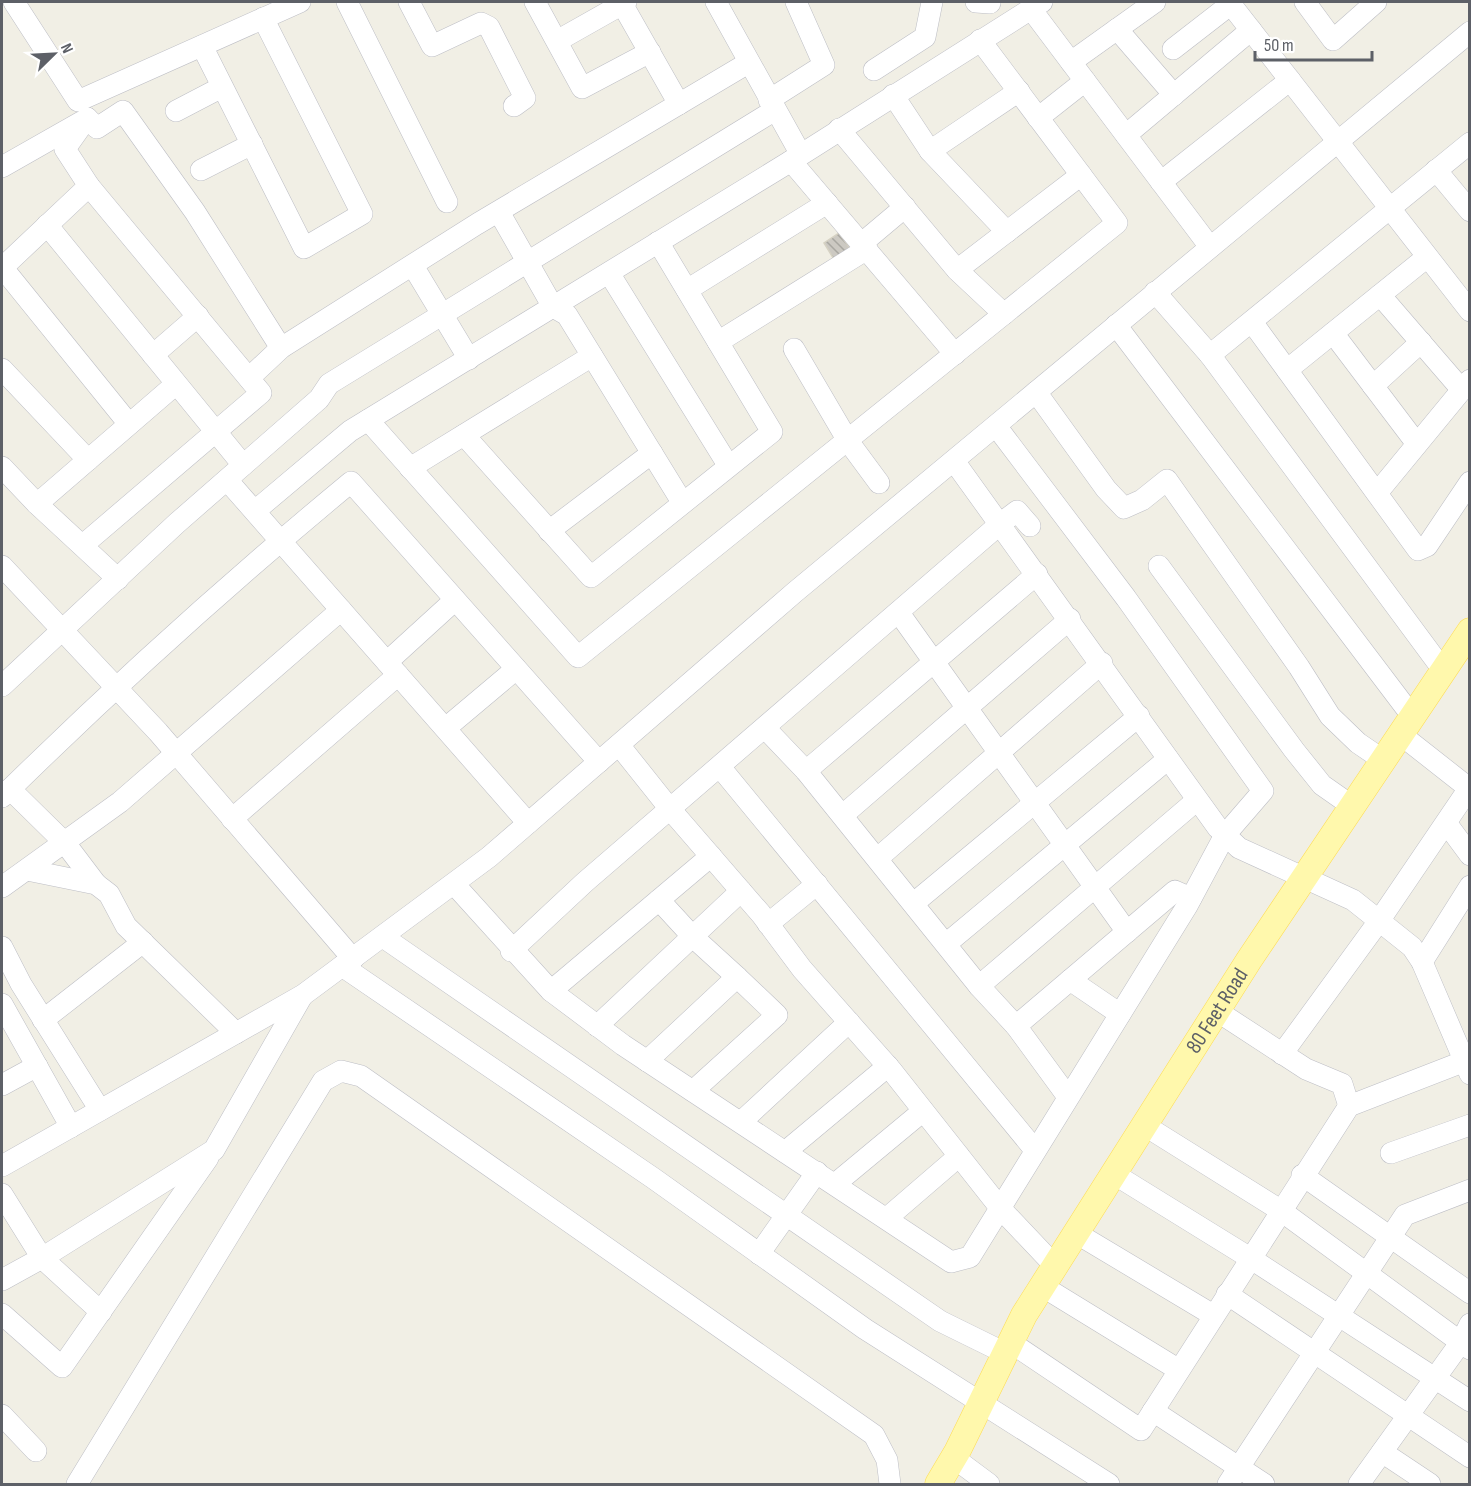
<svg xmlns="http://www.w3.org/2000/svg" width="1471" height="1486" viewBox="0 0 1471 1486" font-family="'Sofia Sans Condensed',sans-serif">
<defs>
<pattern id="building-back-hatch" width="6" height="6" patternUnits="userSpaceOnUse" patternTransform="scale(1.5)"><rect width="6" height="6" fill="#ccc9c2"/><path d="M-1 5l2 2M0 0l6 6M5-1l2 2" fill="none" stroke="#a9a7a1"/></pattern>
</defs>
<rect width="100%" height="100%" fill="#f1efe5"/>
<polygon fill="url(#building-back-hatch)" stroke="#d6d2c3" stroke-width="1.5" points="839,233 852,251 835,261 824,243"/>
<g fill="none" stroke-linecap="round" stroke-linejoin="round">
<g stroke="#bdbec5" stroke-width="22">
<g id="minor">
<polyline points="14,2 78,101 300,2"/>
<polyline points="347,2 447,202"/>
<polyline points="409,2 432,46 481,23 489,27 525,98 514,106"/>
<polyline points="535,2 582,88 650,52"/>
<polyline points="621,2 679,104"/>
<polyline points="716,2 800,153"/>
<polyline points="976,2 990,3"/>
<polyline points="1229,2 1470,311"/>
<polyline points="1305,2 1333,40 1376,2"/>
<polyline points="1031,9 1210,247"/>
<polyline points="1117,29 1174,95"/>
<polyline points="557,41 626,2"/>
<polyline points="202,46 304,248 362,214 263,18"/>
<polyline points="1173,49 1231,4"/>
<polyline points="1071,62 1155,2"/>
<polyline points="874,70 925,37 932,2"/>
<polyline points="893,95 930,151 1007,232"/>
<polyline points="769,100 824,65 796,2"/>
<polyline points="176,111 222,87"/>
<polyline points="87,118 97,128 123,111 195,212 281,348"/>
<polyline points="1038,118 1085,81"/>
<polyline points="839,129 957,270 1081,175"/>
<polyline points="1126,135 1251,30"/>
<polyline points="930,151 1019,91"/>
<polyline points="791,161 955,354"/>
<polyline points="2,167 81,122"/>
<polyline points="201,170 252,144"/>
<polyline points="1436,170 1470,211"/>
<polyline points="1161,182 1290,80"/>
<polyline points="499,212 553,307 567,315 682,502"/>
<polyline points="47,225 243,465"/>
<polyline points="861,244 905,207"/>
<polyline points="413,266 469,359"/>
<polyline points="2,267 129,424"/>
<polyline points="2,268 89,186 65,149 87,118"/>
<polyline points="957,270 1004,314"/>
<polyline points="609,273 728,465"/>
<polyline points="687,290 827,203"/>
<polyline points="1155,292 1210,355 1470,143"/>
<polyline points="1380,295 1462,390"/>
<polyline points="1252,322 1418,550 1427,546 1470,482"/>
<polyline points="1116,325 1412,716"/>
<polyline points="1333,333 1417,444"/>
<polyline points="718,342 867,249"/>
<polyline points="794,349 848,441 879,483"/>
<polyline points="153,355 198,316"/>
<polyline points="1210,355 1443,670"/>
<polyline points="2,369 88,460"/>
<polyline points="1287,370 1427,257"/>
<polyline points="249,378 281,348 477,224 748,63"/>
<polyline points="1373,386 1421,342"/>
<polyline points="1036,392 1106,489 1124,508 1142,500 1167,480 1299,667 1330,716 1358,743 1383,760"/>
<polyline points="368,420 578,657 1117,223 980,40"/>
<polyline points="464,435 591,577 772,432 658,242"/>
<polyline points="954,461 1218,828 1239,848 1353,900 1412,947 1422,962 1470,1074"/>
<polyline points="2,467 37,504 176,384"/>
<polyline points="410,468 592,356"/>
<polyline points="227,480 528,823"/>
<polyline points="1377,493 1470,380"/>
<polyline points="37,504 118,579"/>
<polyline points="255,511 350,431 791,161 1042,2"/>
<polyline points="549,531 652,453"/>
<polyline points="83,545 261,393 89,186"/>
<polyline points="2,566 158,732 353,959"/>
<polyline points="1159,566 1294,750 1322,785 1352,806"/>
<polyline points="899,613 1127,932"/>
<polyline points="387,662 455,600"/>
<polyline points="2,686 177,523 319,399 329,384 775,110"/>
<polyline points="447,727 516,669"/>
<polyline points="765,728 806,771 979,986 1016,1026 1068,1097"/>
<polyline points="1400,734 1470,789"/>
<polyline points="619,745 670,809 761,914 802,969 892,1071 1001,1209 1055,1266"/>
<polyline points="720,767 1035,1150"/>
<polyline points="806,771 1037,574"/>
<polyline points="10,789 65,843 96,884"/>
<path d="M2,797c112,-110 228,-215 349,-315l248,280"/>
<polyline points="843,815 1070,619"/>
<polyline points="232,819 398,675"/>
<polyline points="1447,824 1470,855"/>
<polyline points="878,858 1102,663"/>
<polyline points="27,870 96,884 109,894 126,926 236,1033"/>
<polyline points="454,884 551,991 623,1045 951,1262 970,1257 1187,906 1225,835 1263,791 1126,598 996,426"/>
<polyline points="2,887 120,802 341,610"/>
<polyline points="659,900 693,937 737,977"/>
<polyline points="914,903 1139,716"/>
<polyline points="768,924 817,884"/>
<polyline points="383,937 940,1321 1005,1353"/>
<polyline points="946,944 1168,759"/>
<polyline points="2,947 21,984 100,1110"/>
<polyline points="511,951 585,882 1000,524 1017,511 1030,526"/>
<polyline points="1422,962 1470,886"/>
<polyline points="342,966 653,1178 865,1329 1109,1484"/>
<polyline points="1070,980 1120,1014"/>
<polyline points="979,986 1197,800"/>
<polyline points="551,991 711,856"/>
<polyline points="2,1004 71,1127"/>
<polyline points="1217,1011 1306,1069 1342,1084 1349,1106"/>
<polyline points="43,1020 143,942"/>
<polyline points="597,1026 741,891"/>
<polyline points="1016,1026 1175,891 1191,898"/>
<polyline points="1282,1054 1379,921 1470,787"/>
<polyline points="647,1061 737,977 777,1015 693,1091"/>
<polyline points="2,1085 37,1066"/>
<polyline points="741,1122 849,1022"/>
<polyline points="1144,1125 1280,1210 1470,1349"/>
<polyline points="785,1152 888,1066"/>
<polyline points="1391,1153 1470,1125"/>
<polyline points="2,1166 303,995 489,857 795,592 1470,32"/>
<polyline points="1114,1174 1250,1258 1470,1401"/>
<polyline points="1302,1175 1470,1293"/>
<polyline points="835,1184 923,1111"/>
<polyline points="2,1194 42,1258 2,1280"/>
<polyline points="887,1218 959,1156"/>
<polyline points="1076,1233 1213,1315"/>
<polyline points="759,1254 817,1172"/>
<polyline points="1042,1286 1179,1370"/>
<polyline points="1227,1294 1470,1457"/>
<polyline points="101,1312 42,1258 214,1150 302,996"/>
<polyline points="2,1314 62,1367 208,1158"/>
<polyline points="1010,1342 1141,1430 1349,1106 1470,1059"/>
<polyline points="1153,1411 1264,1484"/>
<polyline points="2,1415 36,1451"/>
<polyline points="1382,1452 1430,1484"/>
<polyline points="954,1458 989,1484"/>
<polyline points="77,1484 323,1081 341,1071 361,1076 874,1435 887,1460 890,1484"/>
<polyline points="1228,1484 1405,1215 1470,1190"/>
<polyline points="1359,1484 1461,1342 1470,1324"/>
</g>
</g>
<g stroke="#ffdc50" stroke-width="27">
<g id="major">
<path id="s1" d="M938,1484l19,-32 67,-137 225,-355 221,-329"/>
</g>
</g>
<use href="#minor" stroke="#fff" stroke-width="21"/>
<use href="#major" stroke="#fff8ac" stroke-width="26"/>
</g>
<g text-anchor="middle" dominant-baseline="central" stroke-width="4.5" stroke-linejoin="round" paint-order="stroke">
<g font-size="22" fill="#5d6067" stroke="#fff">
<text stroke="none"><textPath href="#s1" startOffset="550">80 Feet Road</textPath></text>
</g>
</g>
<rect width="1471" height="1486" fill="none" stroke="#5d6067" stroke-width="6"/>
<g transform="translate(54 54) rotate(66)" stroke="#ffffff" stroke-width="4.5" paint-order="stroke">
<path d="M0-4.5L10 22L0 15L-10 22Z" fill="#5d6067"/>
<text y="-9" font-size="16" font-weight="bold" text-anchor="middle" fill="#5d6067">N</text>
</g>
<path d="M1255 51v9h117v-9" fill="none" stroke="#5d6067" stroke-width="3"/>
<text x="1264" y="51" font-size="18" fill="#5d6067" stroke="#ffffff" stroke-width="4.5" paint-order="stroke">50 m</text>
</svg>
